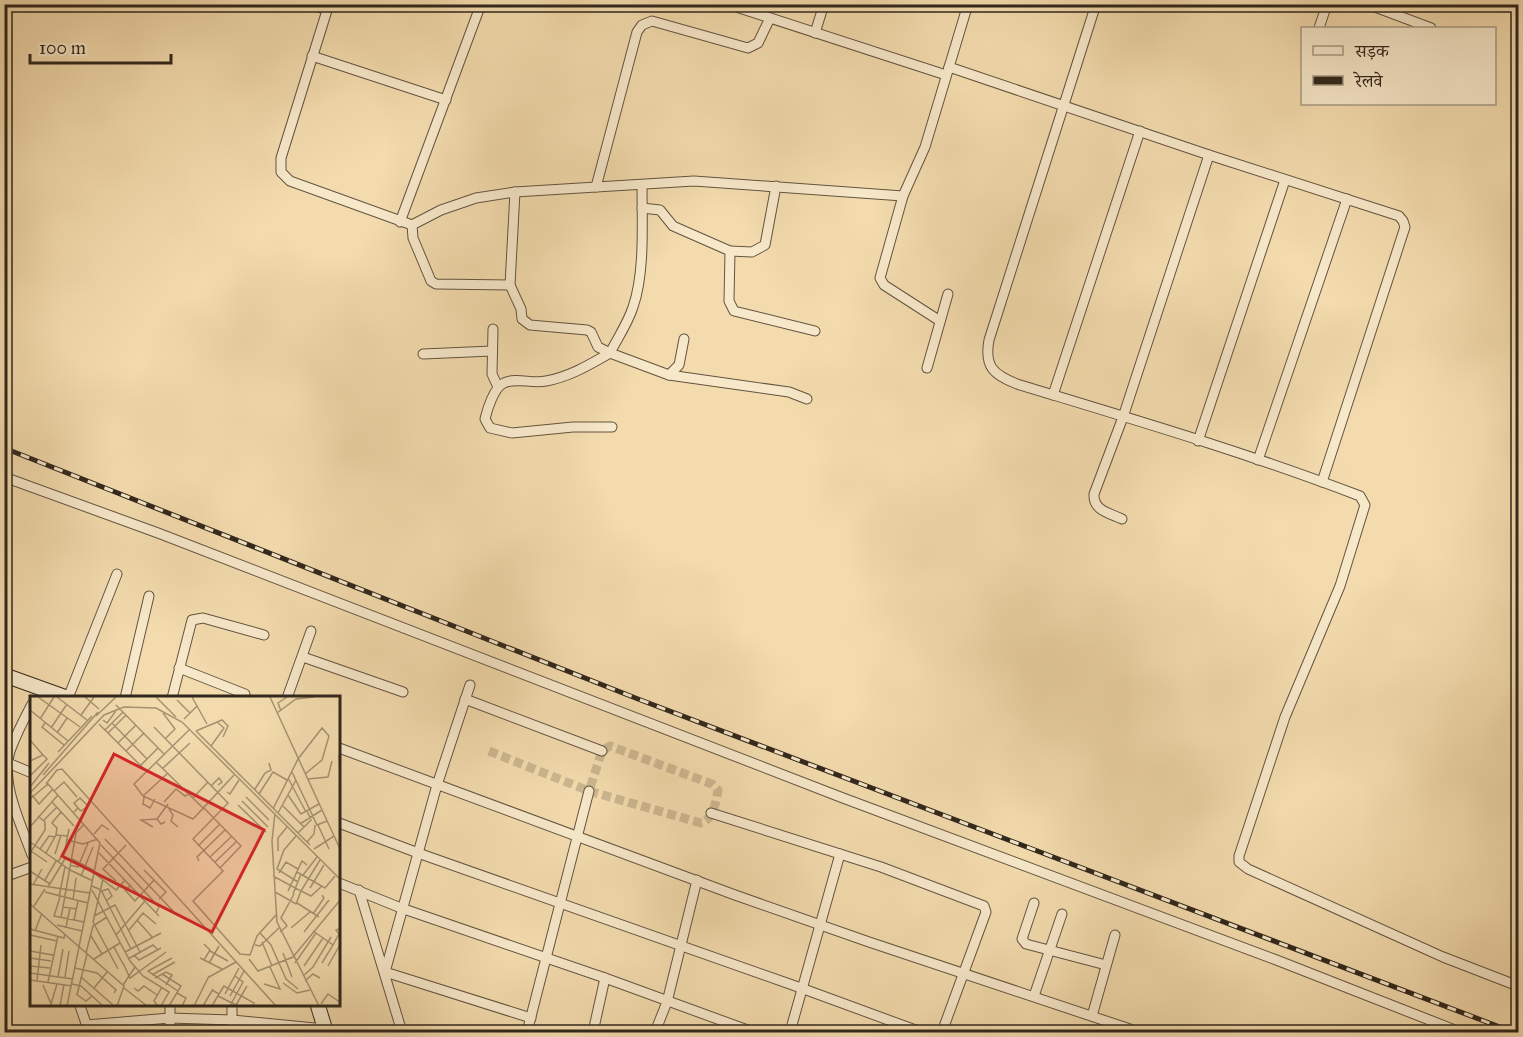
<svg xmlns="http://www.w3.org/2000/svg" width="1523" height="1037" viewBox="0 0 1523 1037" font-family="'IM FELL Great Primer','Noto Serif Devanagari',serif">
<rect width="100%" height="100%" fill="#f3dbad"/>
<filter id="stains"><feTurbulence type="fractalNoise" baseFrequency=".00333" numOctaves="4"/><feColorMatrix values="0 0 0 0 .2 0 0 0 0 .09 0 0 0 0 .02 0 0 0 .5 -.17"/></filter>
<radialGradient id="worn" r=".72"><stop offset=".6" stop-color="#630" stop-opacity="0"/><stop offset="1" stop-color="#630" stop-opacity=".3"/></radialGradient>
<g fill="none" stroke-linecap="round" stroke-linejoin="round">
<path stroke="#ccb790" stroke-width="9" stroke-dasharray="9 4.5" stroke-linecap="butt" d="M489,751l100,40 112,32c12,-3 15,-21 17,-33l-6,-6 -102,-38 -8,5 -13,40"/>
<g stroke="#625440" stroke-width="11">
<g id="street">
<polyline points="311,4 327,10"/>
<polyline points="329,4 281,158 281,172 290,181 412,225 441,210 476,198 515,192 694,181 903,196 925,147 968,4"/>
<polyline points="727,4 946,75"/>
<path d="M1096,4l-107,336c-5,27 5,35 28,44 115,35 231,69 343,112l5,9 -25,81 -55,131 -46,139v6l9,7 195,88 75,29"/>
<polyline points="1367,4 1431,28"/>
<polyline points="1319,28 1327,4"/>
<polyline points="815,33 824,4"/>
<polyline points="312,56 446,100"/>
<polyline points="949,67 1209,155 1399,216 1403,221 1405,227 1322,482"/>
<path d="M642,185c0,37 3,88 -9,122 -5,16 -16,32 -23,46l59,22 10,-10 5,-26"/>
<polyline points="596,187 637,32 642,25 652,21 748,48 758,43 770,18"/>
<polyline points="903,196 880,278 884,285 940,321"/>
<polyline points="642,208 660,210 673,226 730,251 729,301 734,311 815,331"/>
<polyline points="400,222 481,4"/>
<polyline points="412,225 413,238 431,281 436,284 510,285 515,192"/>
<polyline points="730,251 752,252 765,245 776,186"/>
<polyline points="510,285 521,309 522,319 530,325 587,330 591,332 598,347 610,353"/>
<polyline points="493,329 492,374 498,387"/>
<path d="M610,353c-21,12 -41,24 -64,28 -14,3 -30,-4 -42,2 -10,4 -17,27 -19,36l5,9 22,5 61,-6h39"/>
<polyline points="423,354 492,351"/>
<polyline points="927,368 948,294"/>
<polyline points="669,375 789,392 807,399"/>
<polyline points="1053,395 1140,131"/>
<polyline points="1198,441 1285,180"/>
<polyline points="1258,460 1347,199"/>
<polyline points="4,477 158,533 843,798 1279,961 1460,1032"/>
<path d="M1122,519c-12,-6 -29,-8 -28,-25l29,-77 86,-262"/>
<polyline points="303,657 403,692"/>
<polyline points="179,668 245,694"/>
<polyline points="470,685 437,785 385,972 531,1018"/>
<polyline points="68,698 117,574"/>
<polyline points="125,698 149,596"/>
<polyline points="172,698 192,620 203,618 264,635"/>
<polyline points="287,698 311,631"/>
<polyline points="465,699 602,751"/>
<path d="M32,704c-8,15 -16,31 -22,47 -10,32 11,73 22,104"/>
<polyline points="339,748 735,895 869,942 1130,1029"/>
<polyline points="8,763 32,773"/>
<polyline points="711,813 881,867 984,906 986,912 942,1032"/>
<polyline points="339,823 418,853 801,988 921,1032"/>
<polyline points="4,877 32,867"/>
<polyline points="339,883 401,908 605,978 753,1032"/>
<polyline points="359,890 402,1032"/>
<polyline points="1034,903 1022,939 1026,944 1106,965"/>
<polyline points="1034,996 1062,914"/>
<polyline points="80,1006 89,1032"/>
<polyline points="170,1006 170,1032"/>
<polyline points="232,1006 232,1032"/>
<polyline points="1092,1016 1115,935"/>
<polyline points="86,1025 170,1018 232,1020 325,1029"/>
<polyline points="35,1032 36,1031"/>
<polyline points="527,1032 589,791"/>
<polyline points="593,1032 605,978"/>
<polyline points="655,1032 667,1002 697,880"/>
<polyline points="790,1032 840,854"/>
</g>
</g>
<g stroke="#31271c" stroke-width="16">
<g id="secondary">
<polyline points="4,675 68,698"/>
<polyline points="318,1006 326,1032"/>
</g>
</g>
<use href="#street" stroke="#f7e8ca" stroke-width="9"/>
<use href="#secondary" stroke="#f7e8ca" stroke-width="14"/>
<g stroke="#31271c" stroke-width="5">
<polyline id="rail" points="4,448 638,699 1513,1032"/>
</g>
<use href="#rail" stroke="#f7e8ca" stroke-width="3" stroke-dasharray="9" stroke-linecap="butt"/>
</g>
<g transform="translate(30 696)">
<rect width="310" height="310" fill="#f3dbad"/>
<path fill="none" stroke="#a59373" stroke-width="1.5" d="M8,1l42,30M27,1l30,23M55,1l14,12M126,1l20,20M240,1l71,154M147,4l13,13M86,9l48,49M167,10l10,18M0,14l38,31M251,15l-3,-8 9,-6M133,17l12,16 -10,10M247,17l19,-14 18,-2M51,19l13,-18M66,20l20,-19M10,23l14,-22M154,23l13,-13 -5,-9M73,24l4,3 9,-12M15,27l-3,4 22,18M82,27l35,36M69,28l47,47M124,31l74,76 -35,36 30,32 -30,30 47,53 10,1 7,-19 19,-21M21,32l16,-24M75,34l18,-18M159,34l-55,54 9,12 50,23 41,-44M166,35l26,-11 6,6 -5,11M166,35l114,114M27,37l10,-15M78,37l18,-18M0,44l13,15 -13,6M88,47l18,-18M181,50l13,-18 -7,-6M96,55l18,-18M28,56l34,-36M309,59l1,19M126,66l48,47M110,70l18,-18M133,72l27,-25M262,76l25,53 10,-4M13,79l55,-63M0,80l17,-17 -4,-4M258,82l18,34M278,83l20,-2 4,-16M16,88l11,-14 5,-1 214,237M181,90l8,-8 3,4 -4,3M0,91l19,-24M225,93l10,-16 6,-3 -2,-7M24,95l10,-9 13,15M197,96l3,2 9,-14M0,97l74,-78 20,-8 32,1 26,14 159,158M229,98l14,-22 14,8M2,99l7,9 14,-15M258,99l13,19 18,-10M113,100l25,-23M114,101l-1,7 7,4 5,-9M216,101l23,23M163,102l15,-16M0,103l18,-15 52,59 -33,163M212,105l26,26M22,106l22,24M134,106l12,-13 9,7 4,-2M208,109l28,27M253,110l21,21M138,111l5,8 -2,6 7,6M174,112l37,38 -21,22M243,113l25,-50 24,-31 7,8 -7,24 -17,14M44,116l4,-4 -4,-5 6,-5 8,8 -7,5 -3,-3M245,117l-3,28 5,81 42,84M248,117l18,-33M14,124l13,-13M135,126l-4,2 -4,-5 11,-15M270,128l22,-14M288,129l11,24M0,131l28,-32M123,131l-12,-7 16,-1M268,137l13,-13 -4,-9M64,138l8,-9 7,5M26,139l1,-7 -5,-5 9,-11M266,140l-12,14 -7,19 21,13M75,143l69,73M37,144l16,4 15,-5M0,146l40,28 23,11M277,146l7,-8 1,-9M71,149l58,62 -3,6M168,150l22,-22M10,153l9,-13 6,1M284,153l20,-13M1,155l16,11M248,155v-13l9,-11M0,157l15,-23v-8l-7,-6M16,157l10,-18 12,1M69,157l60,63M25,158l6,-19M180,161l22,-21M42,163l23,12M290,164l-19,31 10,5 11,-10M169,165l-2,-4 28,-27M28,166l7,-12 4,-21M185,166l22,-21M40,169l8,2 10,-24M114,174l22,22 -7,7M0,175l20,13M267,176l28,16 10,-12M64,177l22,17 9,-10M249,177l7,-11 12,7M273,179l14,-18M51,180l12,-29M243,180l28,15 -5,13 -21,-12M73,183l-10,43 25,47M15,184l11,-19M86,185l-13,-12 23,-24M0,188l60,9M3,189l9,-16M101,189l-6,5 10,11 19,-21M62,190l9,4 30,59M18,191l18,-30M280,192l14,-23M62,194l38,71 13,15 26,16 -8,14M72,195l6,-2 4,7 -6,5M258,195l14,-30 5,4M15,196l43,11M263,198l8,-20M29,201l6,-30M30,201l-6,19 30,6M43,204l3,-22M267,207l22,14M0,208l94,82 -7,20M4,210l11,-17M33,211l13,-74 8,-9M283,218l11,-16 -2,-3M64,220l21,-11 25,47M31,221l2,-10 14,2M44,224l4,-19M107,224l15,17M27,229l25,6M36,231l4,-19M261,232l19,-16M0,233l34,9 1,-4M99,234l14,-17 13,11M5,235l7,-18M283,235l20,14 -11,18M250,236l7,-6 -6,-8 13,-24M274,236l25,-32M230,237l11,12 15,34 12,10M0,239l27,6M86,239l29,-34M61,240l11,18M232,246l10,24M174,248l6,6 -6,10M225,249l5,1 19,-18M303,249l6,-11 -3,-4 5,-2M84,251l9,17M0,255l23,4M180,255l18,10M95,256l36,-19M56,257l7,-27 14,-9M253,257l9,24M104,259l5,5 22,-12M0,262l21,3M142,262l-24,13 30,20M170,262l22,11M64,263l26,-16M98,263l25,-14 5,5M219,263l9,12 35,-14 48,-58M93,267l7,15 36,-26M179,267l10,-17M265,267l21,-30M0,270l20,2M274,270l19,-28M298,270l13,-23M45,272l22,5 19,17 -2,3M0,277l43,6M132,278l19,12 -12,20M122,279l23,-13M273,280l10,-9 18,-30M28,281l5,-28M35,281l4,-26M51,281l32,28M179,281l27,-15M125,282l11,-6 6,3 -6,10M0,284l42,6M7,285l4,-36M275,285l8,-7 7,4M18,286l10,-46M253,287l14,10 13,-3M42,288l9,2 22,20M234,288l16,5 -10,-22M13,289l9,21M93,289l12,-18M64,292l13,-16M94,292l23,18M104,292l4,3 6,-5 13,9M147,297l9,5 -4,8M46,298l10,7 6,-5M189,298l5,-8 30,17 -1,3M195,298l14,-26M47,299l10,-41M188,300l20,10M200,300l14,-25M21,308l6,-20M291,308l7,-10 13,9M206,309l11,-19M30,310l4,-22M128,310l-4,-5 8,-14M164,310l15,-30M173,310l10,-17M182,310l7,-12 -7,-4M200,310l13,-24 -8,-6"/>
<path fill="#d62828" fill-opacity="0.15" stroke="#d62828" stroke-width="3" d="M84,58l150,76 -52,102 -150,-76z"/>
<rect width="310" height="310" fill="none" stroke="#31271c" stroke-width="3"/>
</g>
<rect width="1523" height="1037" fill="none" stroke="#f3dbad" stroke-width="24"/>
<rect x="6" y="6" width="1511" height="1025" fill="none" stroke="#31271c" stroke-width="3"/>
<rect x="12" y="12" width="1499" height="1013" fill="none" stroke="#31271c" stroke-width="1.5"/>
<rect x="1301" y="27" width="195" height="78" fill="#f7e8ca" stroke="#a89b84" stroke-width="1.5"/>
<rect x="1313" y="46" width="30" height="9" fill="#f7e8ca" stroke="#a89b84" stroke-width="1.5"/>
<text x="1355" y="57" font-size="18" fill="#31271c">सड़क</text>
<rect x="1313" y="76" width="30" height="9" fill="#31271c" stroke="#a89b84" stroke-width="1.5"/>
<text x="1355" y="87" font-size="18" fill="#31271c">रेलवे</text>
<path d="M30 54v9h141v-9" fill="none" stroke="#31271c" stroke-width="3"/>
<text x="39" y="54" font-size="18" fill="#31271c" stroke="#f7e8ca" stroke-width="4.5" paint-order="stroke">100 m</text>
<rect width="100%" height="100%" filter="url(#stains)"/>
<rect width="100%" height="100%" fill="url(#worn)"/>
</svg>
